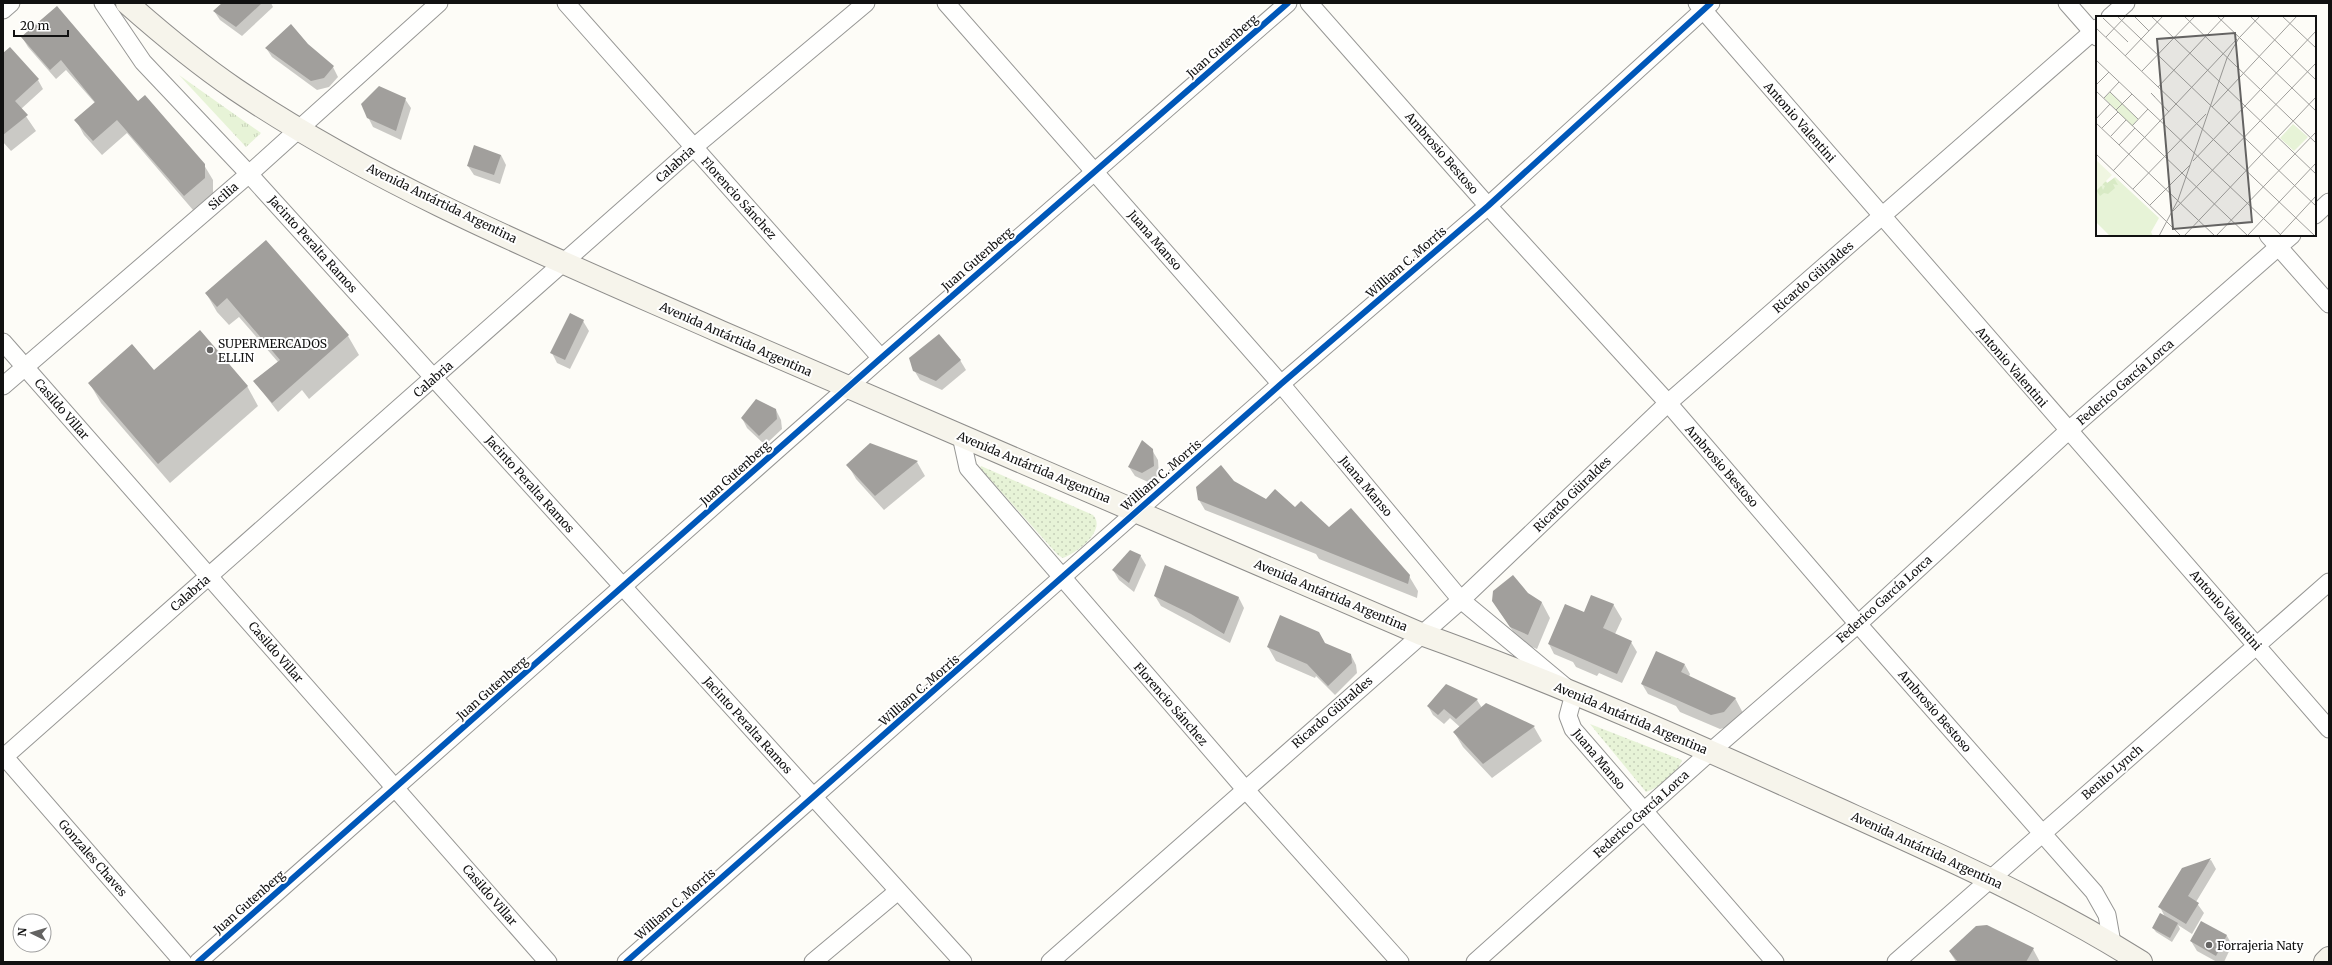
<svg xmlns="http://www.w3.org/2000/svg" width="2332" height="965" viewBox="0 0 2332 965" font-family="Merriweather,serif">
<defs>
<pattern id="grass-tufts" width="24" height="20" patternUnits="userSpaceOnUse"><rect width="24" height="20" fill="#e7f3d7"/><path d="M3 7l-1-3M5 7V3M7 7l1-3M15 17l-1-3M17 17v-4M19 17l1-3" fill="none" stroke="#c5cfb8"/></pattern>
<pattern id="park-dots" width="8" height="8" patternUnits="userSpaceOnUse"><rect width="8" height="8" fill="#e7f3d7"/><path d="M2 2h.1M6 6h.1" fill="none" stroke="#c5cfb8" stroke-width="1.8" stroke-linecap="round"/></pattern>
</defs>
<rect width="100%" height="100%" fill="#fdfcf7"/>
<polygon fill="url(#grass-tufts)" points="179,75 261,133 246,147"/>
<g fill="url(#park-dots)">
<path d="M981,466l112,49c14,15 -16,38 -30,43l-5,-3 -78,-87z"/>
<path d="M1590,724l92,36c-5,15 -20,26 -36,32z"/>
</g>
<g fill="#0003">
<polygon points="223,3 271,3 273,7 242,36 220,20 214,11"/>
<polygon points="22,37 137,101 204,165 213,180 213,193 193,210 127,133 102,155 84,135 76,120 95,103 66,70 56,79 28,47"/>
<polygon points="307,45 333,67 338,77 329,87 317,90 272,57 266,48"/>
<polygon points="3,54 38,80 43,89 21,109 36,131 11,151 3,142"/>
<polygon points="405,99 411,108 401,140 373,127 368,117"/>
<polygon points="501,155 506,165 500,184 474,175 468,166"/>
<polygon points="266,241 348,336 359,355 309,399 302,390 278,412 254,381 278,362 239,317 229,325 217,312 206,293"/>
<polygon points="583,321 589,331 570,369 557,363 552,353"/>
<polygon points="960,360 966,370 942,390 920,380 914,370"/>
<polygon points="154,372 247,386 258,406 170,483 101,403 90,384"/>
<polygon points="776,410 781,420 782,429 765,445 747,428 742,418"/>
<polygon points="1152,450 1158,460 1159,476 1148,482 1135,476 1129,467"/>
<polygon points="917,462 925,476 884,510 856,479 848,465"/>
<polygon points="1233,482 1267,500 1328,528 1409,576 1418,591 1417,598 1319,559 1316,554 1205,510 1199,500"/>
<polygon points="1140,555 1146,565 1134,592 1119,580 1113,570"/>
<polygon points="1165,566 1239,598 1244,608 1230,643 1161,606 1155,596"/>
<polygon points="1528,594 1542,603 1550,618 1537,649 1520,642 1493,601"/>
<polygon points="1613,604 1622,619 1615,634 1631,642 1637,652 1622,683 1599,673 1597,676 1576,667 1573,662 1554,654 1549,644 1584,613"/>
<polygon points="1325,644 1351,655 1356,665 1357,673 1335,695 1316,676 1315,678 1276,661 1268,647"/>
<polygon points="1685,665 1690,674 1689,677 1735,698 1743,713 1732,726 1720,729 1680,712 1676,706 1648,694 1642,684"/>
<polygon points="1447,686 1477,700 1482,708 1487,704 1534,727 1542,741 1492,778 1463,747 1454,732 1460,727 1450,718 1444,724 1433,715 1428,706"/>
<polygon points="2211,860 2216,869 2196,902 2204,913 2192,934 2178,925 2180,929 2172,942 2156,932 2153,928 2165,917 2160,907 2183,869"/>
<polygon points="2227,936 2232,945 2224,962 2217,962 2197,951 2191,941"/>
<polygon points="2033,949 2040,962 1956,962 1950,952"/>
</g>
<g fill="#a19f9c">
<polygon points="222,3 262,3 236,27 213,11"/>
<polygon points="57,6 138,101 145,95 205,164 205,178 184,196 117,120 93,141 74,120 95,102 61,60 50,70 21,37"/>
<polygon points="291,24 308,44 334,66 324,78 311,81 265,48"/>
<polygon points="10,47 39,79 15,101 28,115 3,135 3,53"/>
<polygon points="379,86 406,98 396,131 367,118 361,104"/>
<polygon points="474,145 501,155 494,175 467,166"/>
<polygon points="266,240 349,335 272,403 253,381 280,360 227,298 217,307 205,293"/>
<polygon points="570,313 584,320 565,360 550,353"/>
<polygon points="200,330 248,386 158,464 88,383 132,344 154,370"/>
<polygon points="939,334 961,360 936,381 913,371 909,358"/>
<polygon points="756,399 776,409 777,419 759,436 741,418"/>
<polygon points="1142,440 1153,449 1154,466 1142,473 1128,467"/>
<polygon points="870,443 918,461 875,496 846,465"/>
<polygon points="1221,465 1234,481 1266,499 1275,489 1295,507 1301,501 1329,527 1351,508 1410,575 1408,584 1198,500 1196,487"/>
<polygon points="1130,550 1141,555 1129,583 1112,570"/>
<polygon points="1165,565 1239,597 1224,634 1191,614 1154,596"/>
<polygon points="1513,575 1528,593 1542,602 1528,635 1510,627 1492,601 1493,591"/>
<polygon points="1591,595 1614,604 1603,628 1632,641 1617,674 1548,644 1565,604 1584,612"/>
<polygon points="1280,615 1319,632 1325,643 1351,654 1352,663 1328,686 1307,664 1267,647"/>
<polygon points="1656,651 1685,664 1681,672 1736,698 1724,712 1711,715 1641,684"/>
<polygon points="1446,684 1478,699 1456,719 1444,709 1438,715 1427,706"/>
<polygon points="1486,703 1535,726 1483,764 1453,732"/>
<polygon points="2211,858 2188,896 2199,903 2186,924 2158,907 2182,868"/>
<polygon points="2160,913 2178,923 2170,938 2152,928"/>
<polygon points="2201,921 2227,935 2216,956 2190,941"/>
<polygon points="1987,925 2034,948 2026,962 1958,962 1949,951 1976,926"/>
</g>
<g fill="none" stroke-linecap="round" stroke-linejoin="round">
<g stroke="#979795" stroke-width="19">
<g id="minor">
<polyline points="103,3 143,62 249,174 963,962"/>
<polyline points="566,3 881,358"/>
<polyline points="946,3 1281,384 1461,600 1574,694 1568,716 1573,729 1775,962"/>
<polyline points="1309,3 1488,206 1668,403 1858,624 2094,892 2107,915 2112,943"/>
<polyline points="1697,3 2329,729"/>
<polyline points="2067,3 2097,37"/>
<polyline points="3,10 11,3"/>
<polyline points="2110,17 2126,3"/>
<polyline points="2315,215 2329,202"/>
<polyline points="2268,235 2329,304"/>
<polyline points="3,342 548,962"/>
<polyline points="3,386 249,174 439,3"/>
<polyline points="961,436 968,468 1245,789 1400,962"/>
<polyline points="3,755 183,962"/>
<polyline points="3,758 694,147 866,3"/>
<polyline points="198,962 881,358 1288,3"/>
<polyline points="626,962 1281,384 1488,206 1711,3"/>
<polyline points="813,962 898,891"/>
<polyline points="1050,962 1461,600 1668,403 2097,28"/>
<polyline points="1475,962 1710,752 1858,624 2068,431 2292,235"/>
<polyline points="1896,962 2329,582"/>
</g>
</g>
<g stroke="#8e8d8b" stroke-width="24">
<g id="secondary">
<path d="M127,3c34,30 70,60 108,86 148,100 323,171 486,243 232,102 467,201 700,302 137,49 271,109 404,169 108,49 216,96 316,159"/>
<polyline points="2325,962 2329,958"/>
</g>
</g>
<use href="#minor" stroke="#fffffe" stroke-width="17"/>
<use href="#secondary" stroke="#f6f4eb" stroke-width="22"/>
<g stroke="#fff" stroke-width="8">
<g id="cycleway">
<polyline points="198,962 881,358 1288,3"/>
<polyline points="626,962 1281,384 1488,206 1711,3"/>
</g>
</g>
<use href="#cycleway" stroke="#0057b8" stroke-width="6"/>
</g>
<g fill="#646362" stroke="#fff" stroke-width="1.5">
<circle cx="210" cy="350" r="4"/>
<circle cx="2209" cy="945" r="4"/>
</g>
<g text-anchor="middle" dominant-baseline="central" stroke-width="4" stroke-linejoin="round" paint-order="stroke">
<g font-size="12" fill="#111" stroke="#fff">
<text transform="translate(1222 46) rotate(-41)">Juan Gutenberg</text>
<text transform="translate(1800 122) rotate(49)">Antonio Valentini</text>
<text transform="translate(1442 153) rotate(49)">Ambrosio Bestoso</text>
<text transform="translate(675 164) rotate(-42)">Calabria</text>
<text transform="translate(223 196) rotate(-41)">Sicilia</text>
<text transform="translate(739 198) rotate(48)">Florencio Sánchez</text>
<text transform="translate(442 203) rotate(26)">Avenida Antártida Argentina</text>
<text transform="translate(1155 240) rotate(49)">Juana Manso</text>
<text transform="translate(313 244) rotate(48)">Jacinto Peralta Ramos</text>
<text transform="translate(977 259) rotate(-41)">Juan Gutenberg</text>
<text transform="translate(1406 262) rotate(-41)">William C. Morris</text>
<text transform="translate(1813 277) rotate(-41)">Ricardo Güiraldes</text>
<text transform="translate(736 339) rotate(24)">Avenida Antártida Argentina</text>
<text transform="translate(2012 367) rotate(49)">Antonio Valentini</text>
<text transform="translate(433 379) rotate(-41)">Calabria</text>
<text transform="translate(2125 382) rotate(-41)">Federico García Lorca</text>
<text transform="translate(62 409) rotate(49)">Casildo Villar</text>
<text transform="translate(1722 466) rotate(49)">Ambrosio Bestoso</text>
<text transform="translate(1034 467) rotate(23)">Avenida Antártida Argentina</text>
<text transform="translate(735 473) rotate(-42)">Juan Gutenberg</text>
<text transform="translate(1161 475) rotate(-41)">William C. Morris</text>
<text transform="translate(530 484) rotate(48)">Jacinto Peralta Ramos</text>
<text transform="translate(1366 486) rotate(50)">Juana Manso</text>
<text transform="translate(1572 494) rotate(-44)">Ricardo Güiraldes</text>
<text transform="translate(190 593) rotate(-41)">Calabria</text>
<text transform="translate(1331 595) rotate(23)">Avenida Antártida Argentina</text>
<text transform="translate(1884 599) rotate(-42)">Federico García Lorca</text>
<text transform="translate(2226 610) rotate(49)">Antonio Valentini</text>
<text transform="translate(276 652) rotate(49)">Casildo Villar</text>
<text transform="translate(492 688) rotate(-41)">Juan Gutenberg</text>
<text transform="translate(919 690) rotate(-41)">William C. Morris</text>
<text transform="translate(1171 704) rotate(49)">Florencio Sánchez</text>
<text transform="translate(1935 711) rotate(49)">Ambrosio Bestoso</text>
<text transform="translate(1332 712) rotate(-41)">Ricardo Güiraldes</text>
<text transform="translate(1631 718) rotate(23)">Avenida Antártida Argentina</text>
<text transform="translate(748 725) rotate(48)">Jacinto Peralta Ramos</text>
<text transform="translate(1599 759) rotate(50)">Juana Manso</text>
<text transform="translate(2112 772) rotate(-41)">Benito Lynch</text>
<text transform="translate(1641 814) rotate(-42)">Federico García Lorca</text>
<text transform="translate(1927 850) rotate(25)">Avenida Antártida Argentina</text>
<text transform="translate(93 858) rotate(49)">Gonzales Chaves</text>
<text transform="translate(490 895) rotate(49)">Casildo Villar</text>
<text transform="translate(249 902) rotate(-41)">Juan Gutenberg</text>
<text transform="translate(675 904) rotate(-41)">William C. Morris</text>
</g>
<g font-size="12" fill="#111" stroke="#fff" text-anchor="start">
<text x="218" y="343">SUPERMERCADOS<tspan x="218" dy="14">ELLIN</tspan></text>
<text x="2217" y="945">Forrajeria Naty</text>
</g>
</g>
<g transform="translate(2096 16)">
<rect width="220" height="220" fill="#fdfcf7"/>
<path d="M19,161l44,41 -8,14 2,4h-43l-14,-14v-31l10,-10 2,3z" fill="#e7f3d7"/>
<path d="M18,162l4,7 -5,-1 2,4 -7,6 -4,-1 -4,3 -4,-6 5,-5 2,5 2,-4 -5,-3 5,-2 2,2z" fill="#d8eac5"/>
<path d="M14,76l28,27 -6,7 -28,-28zM197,108l15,13 -14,14 -14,-13z" fill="#e7f3d7"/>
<path d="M0,144l16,15 -16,16z" fill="#f0f6e1"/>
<path fill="none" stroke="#9f9e9b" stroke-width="1" d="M21,0l199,190M38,0l15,15M55,0l165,158M88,0l132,127M121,0l99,95M154,0l66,64M186,0l34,32M7,2l25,24M0,12l219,208M10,21l20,-21M29,40l38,-40M0,44l186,176M46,55l53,-55M0,69l13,-13M62,71l67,-71M0,75l152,145M14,76l28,27M59,81l-4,-4 18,19M8,82l15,-16M116,91l85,-91M20,94l16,-16M0,103l14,-15M0,107l119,113M36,110l16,-17M6,112l16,-16M15,120l15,-16M23,129l16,-17M0,138l71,68M97,145l123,-130M17,155l124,-132M37,173l73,-75M54,189l40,-40M77,195l143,-148M71,206l14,14M152,219l68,-72M63,220l19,-36 49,-142 12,-20 21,-22M88,220l132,-139M120,220l100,-104M183,220l37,-40"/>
<path fill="#646362" fill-opacity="0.15" stroke="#646362" stroke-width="2" d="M139,17l17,189 -79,7 -16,-190z"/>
<rect width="220" height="220" fill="none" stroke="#111" stroke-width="2"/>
</g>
<rect width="2332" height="965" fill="none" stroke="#111111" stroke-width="8"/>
<g transform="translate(32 933) rotate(275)"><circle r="19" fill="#ffffff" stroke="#a0a0a0"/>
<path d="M0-3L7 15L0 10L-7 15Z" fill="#646362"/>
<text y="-6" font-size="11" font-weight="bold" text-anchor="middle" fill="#111111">N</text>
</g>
<path d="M14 30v6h54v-6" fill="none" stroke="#111111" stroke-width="2"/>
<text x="20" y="30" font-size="12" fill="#111111" stroke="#ffffff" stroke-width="3" paint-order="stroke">20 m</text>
</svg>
